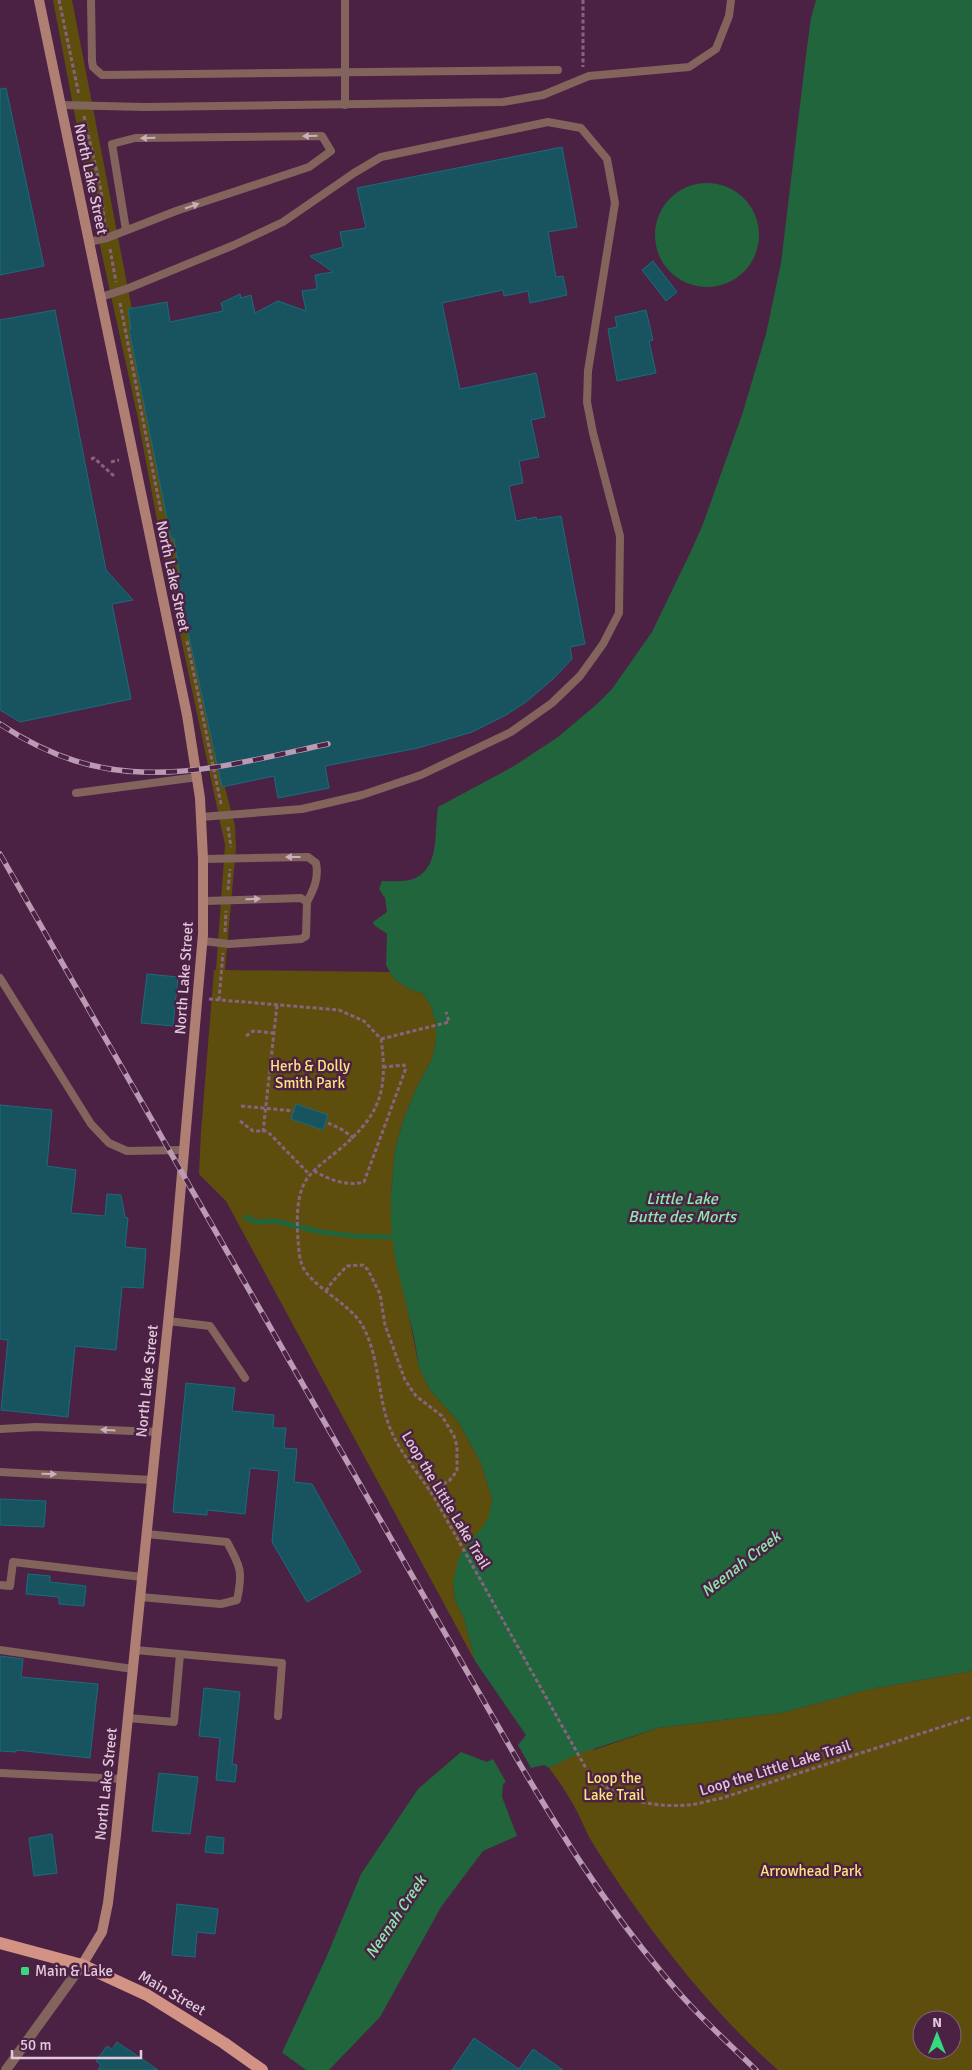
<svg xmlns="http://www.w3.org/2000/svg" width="972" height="2070" viewBox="0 0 972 2070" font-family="Signika,sans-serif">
<rect width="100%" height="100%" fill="#4b2244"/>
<path fill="#5e4e0d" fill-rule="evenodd" d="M53,0h19l152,784 11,42 1,22 -11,122 165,2 3,6 16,11 13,4 8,11 6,19v16l-3,18 -19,36 -12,31 -7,26 -4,44v30l28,143 11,23 28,31 22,40 12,37 -2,18 -7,12 111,222 64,-22 123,-15 90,-24 101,-18v399h-194c-71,-62 -140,-153 -189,-233 -5,-10 -9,-21 -15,-31 -7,-13 -16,-26 -25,-38l19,-10 -115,-176 2,18 9,19 11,42 -249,-460 -27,-27 2,-42 13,-162h2l9,-125 -60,-282 -28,-149 -40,-182zM922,2020h30v30h-30z"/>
<g fill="#21653d">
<path d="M816,0h156v1671l-101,18 -90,24 -123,15 -83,27 -26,13 -5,-3 -13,3 -13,-23 8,-10 -51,-74 -11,-42 -9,-19 -2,-18 6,-25 12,-18 11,-11 7,-12 3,-18 -12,-37 -22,-40 -28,-31 -11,-23 -5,-30 -19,-79 -4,-34v-30l4,-44 7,-26 12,-31 19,-36 3,-18v-16l-6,-19 -8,-11 -13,-4 -16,-11 -7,-13 1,-31 -13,-9 -1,-3 14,-10 -2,-14 -6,-9 3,-8c9,0 19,1 28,-1 31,-8 24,-49 28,-73l76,-41 44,-29 38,-32 16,-16 40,-57 40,-83 11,-25 39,-109 24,-81 15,-71 25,-208 5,-37z"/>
<circle cx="707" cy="235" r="52"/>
<polygon points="461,1752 487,1762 493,1759 506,1782 503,1784 502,1797 517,1836 483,1851 441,1907 380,2017 329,2070 274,2070 326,1958 361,1874 418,1789"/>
</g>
<polygon fill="#4b2244" points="280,2051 306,2070 271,2070"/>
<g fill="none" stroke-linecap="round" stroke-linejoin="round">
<polyline stroke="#21653d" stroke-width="5" points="246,1217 256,1222 275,1221 321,1232 355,1236 397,1237"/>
</g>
<g fill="#175460" stroke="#196c7c">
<polygon points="6,88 44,266 0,275 0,89"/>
<polygon points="562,147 577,227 548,232 556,277 563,276 567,295 530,303 528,291 504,296 503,290 442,303 460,389 536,373 545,417 531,420 539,457 519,461 523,483 509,486 516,521 536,517 537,520 561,516 585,644 570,647 572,659 553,679 526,702 506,715 472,732 418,748 325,766 329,788 278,798 274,776 222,787 176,578 180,577 174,538 171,539 129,330 131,329 128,309 167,302 170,322 223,311 221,303 240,294 241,298 251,295 255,313 278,301 306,311 302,291 317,289 315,275 333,272 310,256 343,247 340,232 366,228 357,188"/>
<polygon points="653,261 677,292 666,301 642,270"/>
<polygon points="55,310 106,570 133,600 112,604 131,699 20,722 0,710 0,320"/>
<polygon points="646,310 653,340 649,341 656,373 617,381 608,329 617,327 615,317"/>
<polygon points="147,974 178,977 173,1026 141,1023"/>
<polygon points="296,1104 328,1115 323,1130 291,1119"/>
<polygon points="0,1105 52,1110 47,1166 76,1170 71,1213 105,1216 107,1194 121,1195 125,1217 128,1218 125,1247 146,1249 143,1288 122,1287 116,1350 75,1346 68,1417 1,1410 8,1340 0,1339"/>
<polygon points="186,1383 235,1388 232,1411 274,1415 273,1428 286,1428 284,1448 297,1449 294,1482 312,1484 361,1572 307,1602 272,1542 279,1471 250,1468 245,1514 207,1510 207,1515 173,1512"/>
<polygon points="0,1499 46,1501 44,1527 0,1525"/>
<polygon points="28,1574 50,1576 50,1582 86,1586 84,1606 59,1604 59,1597 26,1594"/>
<polygon points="0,1656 23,1659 21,1677 98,1684 90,1758 16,1750 16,1752 0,1751"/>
<polygon points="204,1688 240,1692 232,1764 237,1765 235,1782 216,1780 220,1738 199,1736"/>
<polygon points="159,1773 198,1777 190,1834 152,1831"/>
<polygon points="52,1834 57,1873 34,1876 29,1838"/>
<polygon points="207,1836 224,1838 223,1854 205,1852"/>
<polygon points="177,1904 218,1909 215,1934 197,1932 195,1957 172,1955"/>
<polygon points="474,2038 519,2069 533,2049 563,2070 452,2070"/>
<polygon points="117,2042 158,2070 98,2070 101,2065 96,2061 107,2046 112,2049"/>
</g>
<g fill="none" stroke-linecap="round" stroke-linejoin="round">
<g stroke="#876380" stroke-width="3" stroke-dasharray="4 2.5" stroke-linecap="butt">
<polyline points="59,0 79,95"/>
<polyline points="583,0 583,67"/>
<polyline points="84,116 101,190 105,228"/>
<polyline points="110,249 116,282"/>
<polyline points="120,303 161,512"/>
<polyline points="91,459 94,458 114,476"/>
<polyline points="111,462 119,460"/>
<polyline points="187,641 221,804"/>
<polyline points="228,827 231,847"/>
<polyline points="228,890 230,869"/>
<polyline points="225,932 226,911"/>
<path d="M209,999l130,11 25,11 17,18c8,55 -3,79 -46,114 -12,10 -26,19 -32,33 -7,16 -6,38 -5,55 1,7 1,15 3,21 6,23 48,40 61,63 20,35 14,79 33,114 11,21 28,40 40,60 51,90 101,181 152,271 24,29 64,38 101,35 11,-1 23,-5 34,-7l250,-81"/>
<polyline points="219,1000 223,953"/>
<polyline points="246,1036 253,1031 273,1033"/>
<polyline points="381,1039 449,1022 446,1012"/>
<polyline points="241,1106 293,1111"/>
<polyline points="240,1121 253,1131 266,1131 270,1134 310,1175"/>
<polyline points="328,1123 341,1129 354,1138"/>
<polyline points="263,1132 277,1005"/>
<path d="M314,1171c15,8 32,16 50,11l42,-114 -2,-3 -20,2"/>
<polyline points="326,1291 332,1282 347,1266 363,1265 368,1270 380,1294 385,1325 405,1380 416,1396 442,1416 454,1436 457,1446 457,1471 449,1481 430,1490"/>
</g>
<g stroke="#83645d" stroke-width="8">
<polyline points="91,0 92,61 93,67 102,75 558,70"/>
<polyline points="345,0 345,105"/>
<polyline points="61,105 145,107 503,102 543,95 589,76 689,67 716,49 729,16 731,0"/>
<polyline points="89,242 107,238 176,211 309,167 331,151 322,136 135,138 112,144 126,230"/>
<polyline points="101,297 129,288 234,245 283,222 354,173 381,157 548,122 581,128 607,159 615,203 588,371 587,402 593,433 620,536 619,613 603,644 580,676 552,703 511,732 421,775 362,795 302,809 201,817"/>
<polyline points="76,793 198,777"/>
<path d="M203,859l105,-2 8,6c3,15 -2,26 -9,39"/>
<polyline points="203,941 229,944 301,939 306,936 307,902 301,898 204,901"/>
<polyline points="0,978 91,1124 109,1143 127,1151 184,1150"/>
<polyline points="168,1321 210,1326 245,1378"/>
<polyline points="0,1429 36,1427 157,1432"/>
<polyline points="0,1472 152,1480"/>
<polyline points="0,1585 10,1586 13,1562 142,1577"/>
<path d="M140,1597l81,7 16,-4c6,-28 4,-33 -10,-58l-80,-8"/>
<polyline points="0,1650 133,1669"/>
<polyline points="135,1650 282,1663 278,1716"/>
<polyline points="128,1718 174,1722 180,1654"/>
<polyline points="0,1773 122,1779"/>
</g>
<polyline stroke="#83645d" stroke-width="10" points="6,2070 82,1965"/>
<polyline stroke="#b07f73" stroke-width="10" points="39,0 187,715 200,798 203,859 203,934 175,1254 116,1835 108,1903 102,1932 82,1965"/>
<polyline stroke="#d29384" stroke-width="12" points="0,1943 82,1965 147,1995 224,2043 262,2070"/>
<g stroke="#ba9bb3" stroke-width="5.5">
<g id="rail">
<path d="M0,724c114,76 206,46 328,20"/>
<path d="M0,854l510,893c46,79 94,157 153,227 28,35 61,65 93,96"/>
</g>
</g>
<use href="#rail" stroke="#4b2244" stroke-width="4" stroke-dasharray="11" stroke-linecap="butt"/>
</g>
<defs><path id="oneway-solid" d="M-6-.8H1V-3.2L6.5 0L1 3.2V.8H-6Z" transform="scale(1.25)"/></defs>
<g fill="#cbafbc">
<use href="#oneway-solid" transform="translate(310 136) rotate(179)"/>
<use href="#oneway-solid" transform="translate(148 138) rotate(179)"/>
<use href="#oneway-solid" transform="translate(192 206) rotate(-19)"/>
<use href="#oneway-solid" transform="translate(293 857) rotate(180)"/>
<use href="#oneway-solid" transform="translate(253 899) rotate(-2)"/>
<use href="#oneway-solid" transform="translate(108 1430) rotate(-177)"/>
<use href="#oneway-solid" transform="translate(49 1474) rotate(2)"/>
</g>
<rect fill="#36d880" stroke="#4b2244" stroke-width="2" x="20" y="1966" width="10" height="10" rx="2.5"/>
<g text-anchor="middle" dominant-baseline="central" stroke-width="5" stroke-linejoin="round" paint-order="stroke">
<g font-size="15" fill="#e3c8dc" stroke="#4b2244">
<text transform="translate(91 179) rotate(78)">North Lake Street</text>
<text transform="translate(173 576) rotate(78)">North Lake Street</text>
<text transform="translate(184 978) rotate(-86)">North Lake Street</text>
<text transform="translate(147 1381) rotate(-84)">North Lake Street</text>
<text transform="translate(446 1500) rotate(59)">Loop the Little Lake Trail</text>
<text transform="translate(775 1768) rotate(-17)">Loop the Little Lake Trail</text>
<text transform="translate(106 1784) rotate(-84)">North Lake Street</text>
<text transform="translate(172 1993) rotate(30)">Main Street</text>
</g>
<g font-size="15" fill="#fee27e" stroke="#4b2244">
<text x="310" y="1066">Herb &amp; Dolly<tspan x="310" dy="17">Smith Park</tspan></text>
<text x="614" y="1778">Loop the<tspan x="614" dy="17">Lake Trail</tspan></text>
<text x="811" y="1871">Arrowhead Park</text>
</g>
<g font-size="15" fill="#e3c8dc" stroke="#4b2244" text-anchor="start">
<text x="35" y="1971">Main &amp; Lake</text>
</g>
<g font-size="16" font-style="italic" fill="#8ce9ac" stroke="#4b2244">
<text x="682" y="1199">Little Lake<tspan x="682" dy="18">Butte des Morts</tspan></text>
<text transform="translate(741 1564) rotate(-38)">Neenah Creek</text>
<text transform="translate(396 1917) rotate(-56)">Neenah Creek</text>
</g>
</g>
<g transform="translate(937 2035)"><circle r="24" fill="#4b2244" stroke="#886481"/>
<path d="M0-4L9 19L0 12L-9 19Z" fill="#36d880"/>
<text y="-8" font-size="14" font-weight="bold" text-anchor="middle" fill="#e3c8dc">N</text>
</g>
<path d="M12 2050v8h129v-8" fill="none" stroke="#e3c8dc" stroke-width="2.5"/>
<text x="20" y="2050" font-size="15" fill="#e3c8dc" stroke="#4b2244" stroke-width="4" paint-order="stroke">50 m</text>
</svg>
